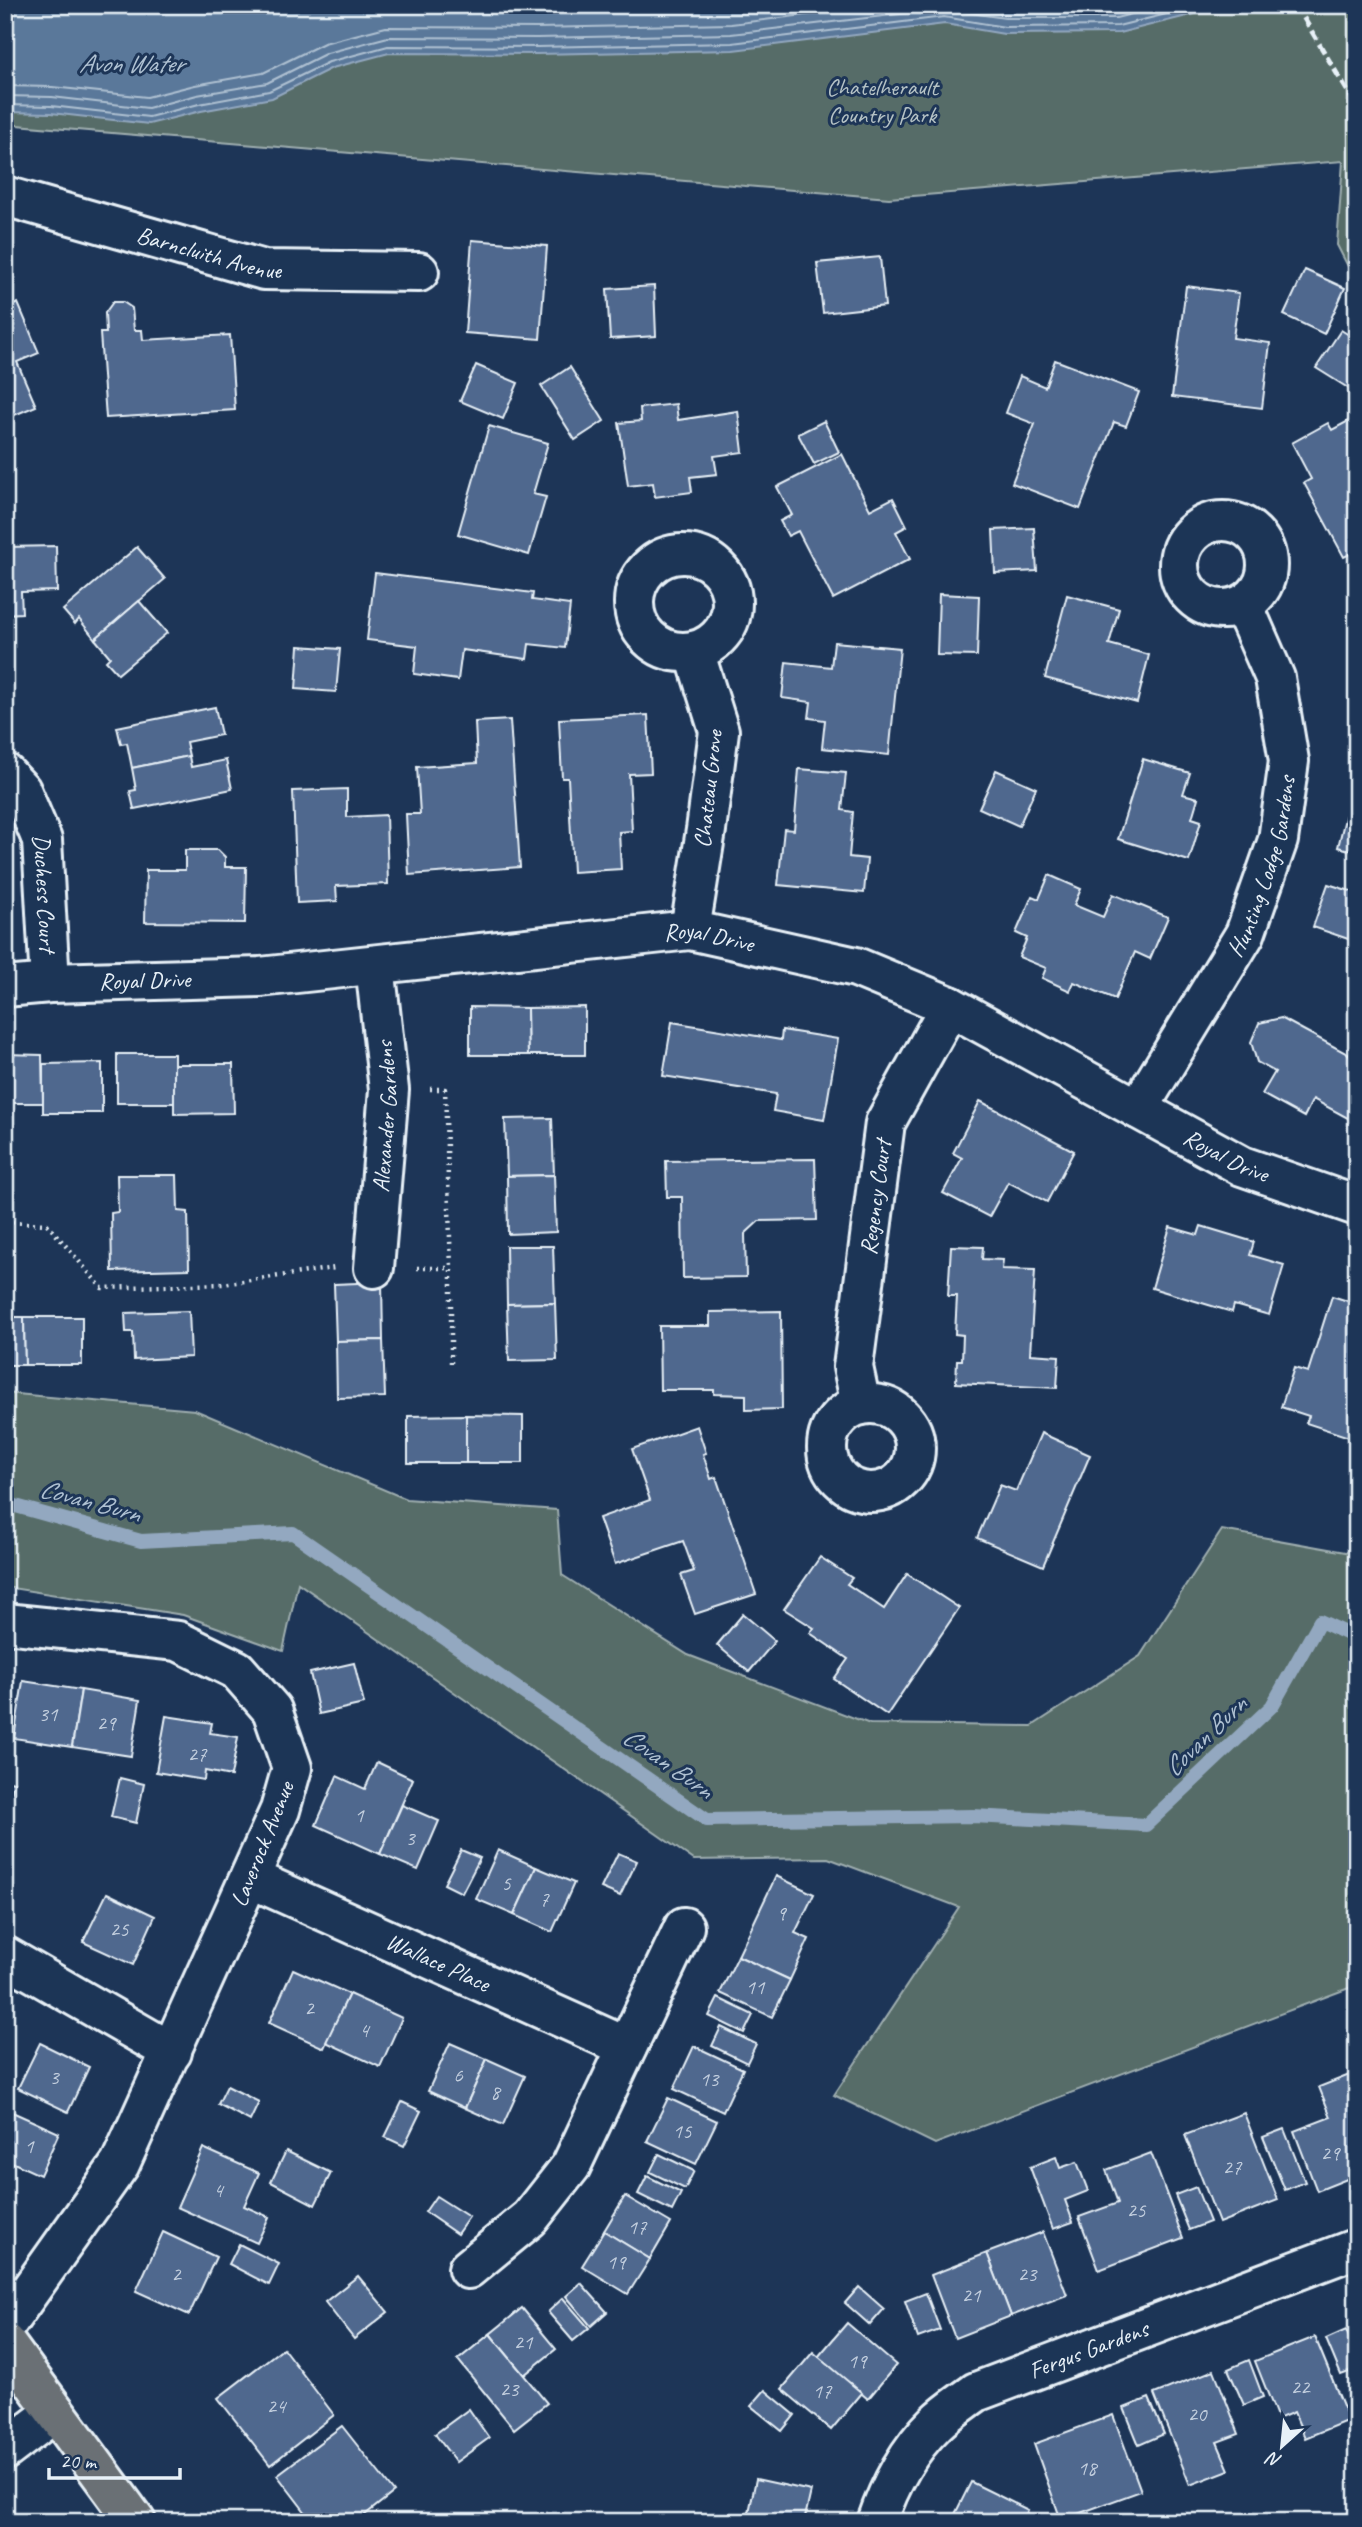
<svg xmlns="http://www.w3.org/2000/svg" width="1362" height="2527" viewBox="0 0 1362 2527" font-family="Caveat,sans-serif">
<rect width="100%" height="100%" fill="#1d3557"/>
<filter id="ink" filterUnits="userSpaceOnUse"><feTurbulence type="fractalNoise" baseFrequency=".0143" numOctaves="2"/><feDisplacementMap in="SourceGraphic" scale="14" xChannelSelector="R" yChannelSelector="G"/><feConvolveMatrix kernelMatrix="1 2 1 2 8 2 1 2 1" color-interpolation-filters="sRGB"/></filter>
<g filter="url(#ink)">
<g fill="#566c67" stroke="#9faeb0" stroke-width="2">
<polygon points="5,5 1357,5 1357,284 1337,245 1343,161 889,198 5,124"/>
<polygon points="5,1393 195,1410 406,1499 557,1510 562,1575 688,1655 870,1724 1032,1726 1140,1656 1222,1530 1357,1554 1357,1985 935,2144 834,2095 959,1907 828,1858 694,1860 298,1583 283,1651 183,1615 5,1587"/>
</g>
<polygon fill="#5a789a" stroke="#93a8c0" stroke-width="2" points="5,5 1231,5 1119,33 1004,34 945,24 733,50 537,54 389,53 332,68 272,98 201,111 149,124 51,113 5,112"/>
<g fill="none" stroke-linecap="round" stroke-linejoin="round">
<g stroke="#afc1d2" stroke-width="2">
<polyline points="990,5 1007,8 1115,7 1124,5"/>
<polyline points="5,86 52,87 147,97 195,85 263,73 324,43 386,27 537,28 731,24 884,5"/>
<polyline points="5,96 52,97 148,108 197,95 267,83 327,53 388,37 537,38 731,34 943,9 1005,18 1116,18 1167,5"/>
<polyline points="5,105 51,106 149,117 199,104 269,91 329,62 388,46 537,47 732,43 944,17 1005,27 1118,26 1203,5"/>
</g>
<polyline stroke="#93a8c0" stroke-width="14" points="5,1503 141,1541 293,1533 707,1820 973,1816 1146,1825 1272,1706 1320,1621 1357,1638"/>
</g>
<g fill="#4f678e" stroke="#e8f1f8" stroke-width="2">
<polygon points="472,240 547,246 540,339 465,333"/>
<polygon points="880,257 885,306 823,313 817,263"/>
<polygon points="1305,270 1345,288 1324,334 1284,315"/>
<polygon points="654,286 656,336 610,339 607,289"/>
<polygon points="1186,286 1239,293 1233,338 1270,343 1262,408 1172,397"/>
<polygon points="5,300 9,307 18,303 39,353 17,362 36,406 5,419"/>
<polygon points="113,302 123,302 132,308 134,330 142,330 143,340 230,335 235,410 106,418 100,333 106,333 105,313"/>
<polygon points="1341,330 1357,340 1356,393 1316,368"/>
<polygon points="1055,360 1139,392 1126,426 1114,422 1080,509 1012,483 1035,424 1006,413 1020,376 1045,387"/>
<polygon points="476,365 518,383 503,419 460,401"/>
<polygon points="570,367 604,421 575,440 541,386"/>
<polygon points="676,404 678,420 738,411 743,452 714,456 717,474 690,477 692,492 655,497 653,483 628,486 619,423 641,421 640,408"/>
<polygon points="1356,417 1357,553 1356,551 1344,557 1304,483 1311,479 1292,443 1328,423 1332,430"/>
<polygon points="824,421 839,452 814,464 798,434"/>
<polygon points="489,426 548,443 533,494 546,497 529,555 458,534"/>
<polygon points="842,454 870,510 893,498 907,526 896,532 910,559 833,599 798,531 788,536 780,521 792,515 777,487"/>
<polygon points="1034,528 1037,571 995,573 993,530"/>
<polygon points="56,546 57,591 21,592 22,613 5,614 5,547"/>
<polygon points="137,547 165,579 95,639 79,619 75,624 63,610"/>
<polygon points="375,573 533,593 532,600 570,605 565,648 529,644 527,659 462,650 458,680 414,674 417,646 367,640"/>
<polygon points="939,594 979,596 977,656 937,655"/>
<polygon points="1067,595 1119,609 1109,644 1149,655 1137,703 1045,678"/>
<polygon points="139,601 167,633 118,674 106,661 110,657 95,639"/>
<polygon points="834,642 900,648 889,755 822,748 825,720 809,718 811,702 782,698 786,662 831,667"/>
<polygon points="299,646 340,649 336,692 296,689"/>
<polygon points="215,707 221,735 186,742 189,756 132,768 127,743 121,744 117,727"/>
<polygon points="648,715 651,773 629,774 632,831 619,832 621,869 573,872 568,778 562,778 559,719"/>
<polygon points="510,720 520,867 409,875 406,814 420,814 417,767 477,763 475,722"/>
<polygon points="189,756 191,767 226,760 232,789 134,809 130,791 136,790 132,768"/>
<polygon points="1143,759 1190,773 1183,794 1198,798 1192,818 1201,821 1189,861 1118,839"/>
<polygon points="799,769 846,773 842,810 853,812 849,857 867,859 864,893 778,885 784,829 794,830"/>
<polygon points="996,770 1036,788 1019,826 979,808"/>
<polygon points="347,789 347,817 386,815 388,884 336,886 337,901 297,903 293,791"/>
<polygon points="1349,802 1357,804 1357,852 1338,847"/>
<polygon points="185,850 218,850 225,857 225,867 246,867 245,923 145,922 146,870 185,870"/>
<polygon points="1049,875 1081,889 1074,905 1103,917 1113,894 1168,917 1150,959 1135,952 1115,999 1074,982 1070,991 1042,978 1046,968 1019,957 1027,938 1016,933 1032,896 1039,899"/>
<polygon points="1328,884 1357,893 1357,942 1313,927"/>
<polygon points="470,1007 527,1008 528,1055 470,1055"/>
<polygon points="585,1007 585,1055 528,1055 527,1008"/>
<polygon points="1281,1018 1357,1059 1357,1123 1313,1099 1304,1117 1262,1094 1275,1072 1257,1062 1251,1042 1259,1023"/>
<polygon points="672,1022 781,1040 782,1030 838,1039 824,1120 773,1111 776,1094 663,1076"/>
<polygon points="5,1054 42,1055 43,1103 5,1103"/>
<rect x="117" y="1054" width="57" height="49"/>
<polygon points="102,1063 102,1113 43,1113 43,1064"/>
<polygon points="174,1064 233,1064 234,1113 174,1114"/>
<polygon points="980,1101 1074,1151 1047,1202 1008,1182 989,1217 943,1193 962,1158 953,1153"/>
<polygon points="552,1118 554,1175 507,1176 505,1119"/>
<polygon points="815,1159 817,1220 759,1221 745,1234 746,1277 683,1278 682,1197 667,1197 666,1161"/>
<polygon points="117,1175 177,1175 178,1211 188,1212 189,1269 112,1271 111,1213 118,1212"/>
<polygon points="554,1175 556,1232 508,1234 507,1176"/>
<polygon points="1201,1226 1254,1242 1250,1255 1284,1265 1269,1315 1234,1305 1232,1312 1152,1288 1170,1227 1198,1235"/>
<polygon points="506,1246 553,1246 555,1303 507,1304"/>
<polygon points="951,1246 983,1247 982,1259 1003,1260 1002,1269 1035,1270 1030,1354 1059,1356 1057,1388 956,1383 957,1360 962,1360 963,1335 955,1334 957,1296 948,1296"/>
<polygon points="382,1282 383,1340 336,1341 334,1284"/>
<polygon points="1332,1296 1357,1304 1355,1439 1306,1423 1309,1416 1281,1407 1294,1368 1308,1372"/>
<polygon points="555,1303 557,1360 509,1361 507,1304"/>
<polygon points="189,1311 191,1357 134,1360 133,1332 126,1332 125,1313"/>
<polygon points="781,1311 782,1409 746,1410 746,1395 714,1394 714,1390 660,1390 659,1326 710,1326 710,1312"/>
<polygon points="5,1317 24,1317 25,1365 5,1365"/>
<polygon points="24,1317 82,1317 82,1365 25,1365"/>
<polygon points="383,1340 385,1397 337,1398 336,1341"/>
<polygon points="466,1415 466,1463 408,1463 408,1416"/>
<polygon points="466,1415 523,1416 523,1463 466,1463"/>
<polygon points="697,1426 706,1453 703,1454 711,1479 716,1477 756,1594 695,1614 681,1575 694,1571 683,1541 615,1564 599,1518 650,1500 632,1449"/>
<polygon points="1041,1433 1090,1455 1043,1566 977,1538 1000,1485 1016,1491"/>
<polygon points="820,1557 852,1578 847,1584 884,1609 907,1574 959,1608 887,1715 834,1679 848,1659 810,1633 814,1628 784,1609"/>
<polygon points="743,1614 775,1641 749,1672 717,1645"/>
<polygon points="354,1663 364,1704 319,1714 310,1673"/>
<polygon points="23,1681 81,1690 72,1747 14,1738"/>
<polygon points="81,1690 140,1700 131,1756 72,1747"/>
<polygon points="166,1716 212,1723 210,1733 238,1737 231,1776 205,1771 204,1780 156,1772"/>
<polygon points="377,1762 413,1779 380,1854 316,1825 337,1776 365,1789"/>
<polygon points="120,1778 144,1784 136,1823 111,1817"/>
<polygon points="5,1780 14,1782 5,1823"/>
<polygon points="402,1805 439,1821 418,1870 380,1854"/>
<polygon points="461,1850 480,1858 462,1893 444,1884"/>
<polygon points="498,1850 536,1867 514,1915 476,1899"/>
<polygon points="618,1853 637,1861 620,1896 601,1888"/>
<polygon points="536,1867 574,1883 552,1932 514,1915"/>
<polygon points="776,1876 814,1894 795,1933 809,1939 790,1980 738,1956"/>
<polygon points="107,1893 155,1916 133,1965 83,1942"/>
<polygon points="738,1956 790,1980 772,2017 720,1993"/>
<polygon points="293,1969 349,1994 324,2048 269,2023"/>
<polygon points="349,1994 402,2018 380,2067 326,2042"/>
<polygon points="718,1998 753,2015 744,2033 709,2016"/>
<polygon points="721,2027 756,2044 747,2063 712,2046"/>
<polygon points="40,2043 89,2067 68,2112 18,2088"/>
<polygon points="450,2043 487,2059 465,2108 428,2091"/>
<polygon points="694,2046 743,2069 723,2112 674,2089"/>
<polygon points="487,2059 525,2076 503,2125 465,2108"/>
<polygon points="1357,2072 1357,2175 1317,2191 1294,2131 1331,2117 1319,2087"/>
<polygon points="227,2086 259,2102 250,2121 218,2104"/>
<polygon points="668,2098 717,2121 696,2164 647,2141"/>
<polygon points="402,2102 421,2111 404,2146 385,2137"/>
<polygon points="10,2111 59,2133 40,2175 5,2159 5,2122"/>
<polygon points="1244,2113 1278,2200 1219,2223 1185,2135"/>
<polygon points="1284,2129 1305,2182 1285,2190 1263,2137"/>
<polygon points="203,2148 259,2173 244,2206 269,2217 257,2243 177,2207"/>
<polygon points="286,2151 331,2173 315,2205 271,2182"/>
<polygon points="1151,2153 1183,2238 1099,2270 1079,2217 1118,2203 1106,2170"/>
<polygon points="659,2154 694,2171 685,2189 650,2172"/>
<polygon points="1056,2157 1060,2168 1077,2162 1088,2191 1065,2200 1073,2222 1053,2229 1030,2167"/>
<polygon points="647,2176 681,2193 672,2211 638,2194"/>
<polygon points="1196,2187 1210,2222 1189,2230 1175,2195"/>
<polygon points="436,2196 469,2217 457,2234 425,2212"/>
<polygon points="625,2196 671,2223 650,2259 604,2231"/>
<polygon points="604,2231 650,2259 628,2294 582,2266"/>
<polygon points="163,2232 216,2257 189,2315 136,2291"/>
<polygon points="1043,2232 1067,2295 1011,2316 987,2253"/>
<polygon points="239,2244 279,2264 269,2285 229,2264"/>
<polygon points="987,2253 1011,2316 955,2338 931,2275"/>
<polygon points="358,2276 388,2312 354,2339 325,2302"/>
<polygon points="581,2283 607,2312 591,2326 566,2296"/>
<polygon points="859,2287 884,2309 870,2325 845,2303"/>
<polygon points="926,2293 940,2330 918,2338 905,2301"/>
<polygon points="563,2298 589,2328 573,2341 548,2312"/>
<polygon points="522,2308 556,2349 524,2375 490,2334"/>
<polygon points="847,2323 896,2365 868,2399 818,2357"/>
<polygon points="1346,2330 1357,2356 1357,2369 1341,2375 1326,2339"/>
<polygon points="490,2334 547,2403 514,2429 458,2360"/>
<polygon points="1315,2337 1349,2420 1305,2438 1294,2412 1278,2419 1255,2361"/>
<polygon points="283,2348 334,2415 270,2465 218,2398"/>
<polygon points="813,2352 862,2393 831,2430 782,2389"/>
<polygon points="1249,2360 1263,2397 1244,2405 1228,2369"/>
<polygon points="1214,2370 1239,2434 1217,2442 1229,2470 1190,2485 1154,2394"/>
<polygon points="765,2390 795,2415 782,2431 751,2406"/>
<polygon points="1149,2398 1164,2434 1139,2445 1124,2408"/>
<polygon points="469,2409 489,2438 456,2462 435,2434"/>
<polygon points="1113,2415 1141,2491 1061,2520 1034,2444"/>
<polygon points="342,2426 394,2492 356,2522 313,2522 277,2475"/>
<polygon points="756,2479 811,2491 804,2522 747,2522"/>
<polygon points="971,2482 1028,2510 1022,2522 951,2522"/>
</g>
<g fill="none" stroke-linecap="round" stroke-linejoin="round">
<g stroke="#e8f1f8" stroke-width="44">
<g id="minor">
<path id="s1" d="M5,196l259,74 155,2"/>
<circle cx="1223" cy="565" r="44"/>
<circle cx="683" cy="603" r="49"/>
<path id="s2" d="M5,773l16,17 21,50 8,143"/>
<polyline points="690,930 706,830 719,731 694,651"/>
<path id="s3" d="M5,987l45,-4 210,-6 430,-47 166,37 94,39 292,160 115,40"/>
<path id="s4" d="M1138,1109l107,-175 33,-94 11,-79 -14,-83 -32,-73"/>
<path id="s5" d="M374,1268l15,-178 -14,-125"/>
<circle cx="871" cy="1448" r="44"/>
<path id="s6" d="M861,1405l-8,-38 32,-244 65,-117"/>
<polyline points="5,1623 178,1641 237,1670 272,1710 292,1768 280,1810 120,2164 5,2326"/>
<path id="s7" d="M250,1878l377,169"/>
<polyline points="5,1956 172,2052"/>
<polyline points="468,2269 530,2218 571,2166 684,1927"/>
<polyline points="5,2450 55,2412"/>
<path id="s8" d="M877,2522c12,-36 32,-73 59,-99 12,-12 27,-21 40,-31l381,-144"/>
</g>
</g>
<g stroke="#e8f1f8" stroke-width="44">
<polyline id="major" points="5,2343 136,2522"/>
</g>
<g stroke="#e8f1f8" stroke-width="4.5" stroke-dasharray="2 5" stroke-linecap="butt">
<polyline points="430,1089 445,1089 451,1268 451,1367"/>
<polyline points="5,1222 47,1224 102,1288 223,1284 335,1268"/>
<polyline points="417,1268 451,1268"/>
</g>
<use href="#minor" stroke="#1d3557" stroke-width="38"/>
<use href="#major" stroke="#6a7074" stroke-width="38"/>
<polyline stroke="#e8f1f8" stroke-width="5" stroke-dasharray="10 5" stroke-linecap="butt" points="1296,5 1357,107"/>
</g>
</g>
<g text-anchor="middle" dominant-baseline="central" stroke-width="6" stroke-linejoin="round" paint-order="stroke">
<g font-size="21" fill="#c2cede">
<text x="48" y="1714">31</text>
<text x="106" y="1723">29</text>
<text x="197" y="1754">27</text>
<text x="359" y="1815">1</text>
<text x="410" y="1838">3</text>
<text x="506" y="1883">5</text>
<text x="544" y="1899">7</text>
<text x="781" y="1913">9</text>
<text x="119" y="1929">25</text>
<text x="755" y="1987">11</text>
<text x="309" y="2008">2</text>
<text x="364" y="2030">4</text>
<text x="458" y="2075">6</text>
<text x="54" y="2077">3</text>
<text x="709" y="2079">13</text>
<text x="495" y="2092">8</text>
<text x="682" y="2131">15</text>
<text x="29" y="2146">1</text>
<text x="1330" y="2153">29</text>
<text x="1232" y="2167">27</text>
<text x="218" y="2190">4</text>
<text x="1136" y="2210">25</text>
<text x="637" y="2227">17</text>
<text x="616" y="2262">19</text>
<text x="176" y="2274">2</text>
<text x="1027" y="2274">23</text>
<text x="971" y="2295">21</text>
<text x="523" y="2342">21</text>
<text x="857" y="2361">19</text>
<text x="1300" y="2387">22</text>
<text x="509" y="2389">23</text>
<text x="822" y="2391">17</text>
<text x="276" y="2406">24</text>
<text x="1197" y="2414">20</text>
<text x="1087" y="2468">18</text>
</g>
<g font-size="24" fill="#b5c2c5" stroke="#1d3557">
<text x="882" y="87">Chatelherault<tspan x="882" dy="28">Country Park</tspan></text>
</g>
<g font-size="24" fill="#e8f1f8" stroke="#1d3557">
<text stroke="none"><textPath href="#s1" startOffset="212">Barncluith Avenue</textPath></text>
<text transform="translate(708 789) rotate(-84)">Chateau Grove</text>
<text stroke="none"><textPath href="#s4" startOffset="275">Hunting Lodge Gardens</textPath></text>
<text stroke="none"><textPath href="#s2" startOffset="131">Duchess Court</textPath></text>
<text stroke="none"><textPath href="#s3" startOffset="707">Royal Drive</textPath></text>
<text stroke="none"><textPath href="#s3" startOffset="140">Royal Drive</textPath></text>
<text stroke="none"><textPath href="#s5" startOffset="152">Alexander Gardens</textPath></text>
<text stroke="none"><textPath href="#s3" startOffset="1274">Royal Drive</textPath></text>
<text stroke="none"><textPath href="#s6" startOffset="210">Regency Court</textPath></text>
<text transform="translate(262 1844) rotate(-68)">Laverock Avenue</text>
<text stroke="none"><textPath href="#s7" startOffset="206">Wallace Place</textPath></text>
<text stroke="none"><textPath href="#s8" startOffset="287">Fergus Gardens</textPath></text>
</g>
<g font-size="26" font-style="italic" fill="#afc1d2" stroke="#1d3557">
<text x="131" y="63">Avon Water</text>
<text transform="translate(90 1501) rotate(15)">Covan Burn</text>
<text transform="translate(1205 1736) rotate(-44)">Covan Burn</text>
<text transform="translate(668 1763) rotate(35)">Covan Burn</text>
</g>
</g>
<rect width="1362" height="2527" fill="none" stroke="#1d3557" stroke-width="28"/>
<rect x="14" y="14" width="1334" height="2499" fill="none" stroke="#e8f1f8" stroke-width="2.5" filter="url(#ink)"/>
<g transform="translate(1282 2446) rotate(207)" stroke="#1d3557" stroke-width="5" paint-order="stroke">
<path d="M0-5L12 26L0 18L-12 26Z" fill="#e8f1f8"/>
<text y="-10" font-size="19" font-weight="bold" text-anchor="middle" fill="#e8f1f8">N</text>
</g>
<path d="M49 2468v10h131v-10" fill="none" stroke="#e8f1f8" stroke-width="3.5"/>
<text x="60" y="2468" font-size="21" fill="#e8f1f8" stroke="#1d3557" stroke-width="5" paint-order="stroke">20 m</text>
</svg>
